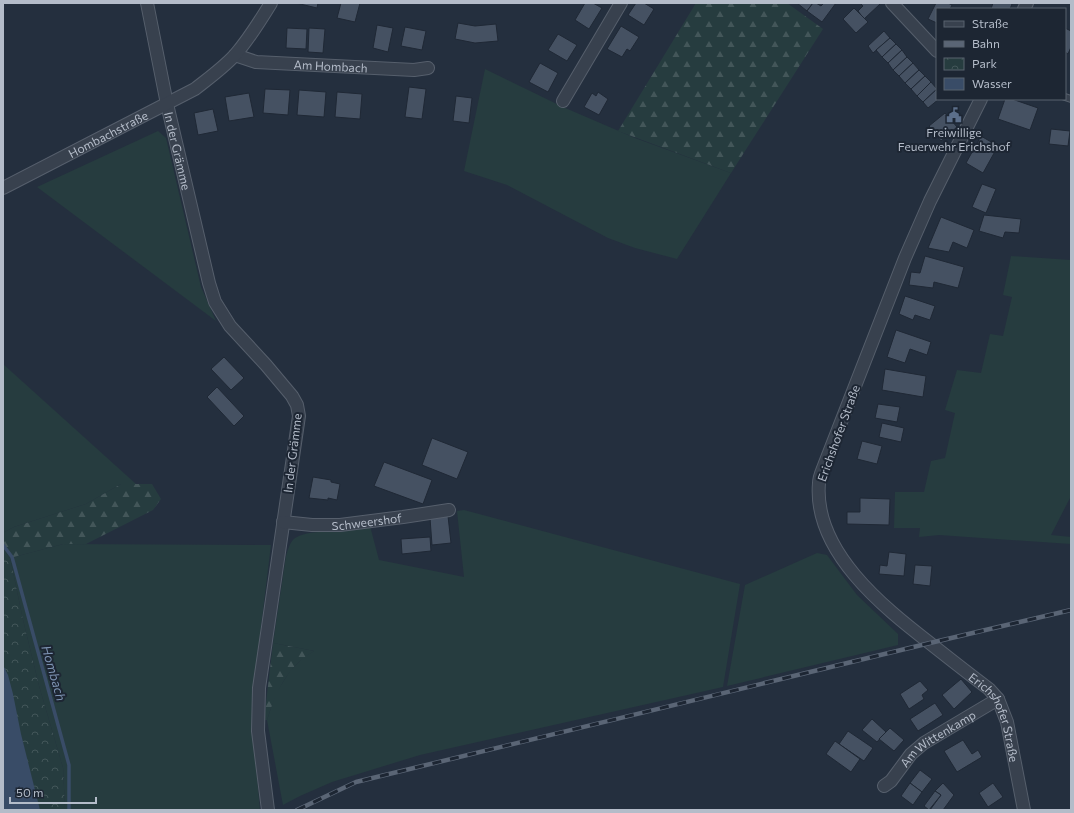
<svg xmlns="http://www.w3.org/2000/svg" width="1074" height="813" viewBox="0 0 1074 813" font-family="Commissioner,sans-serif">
<defs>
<pattern id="forest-firs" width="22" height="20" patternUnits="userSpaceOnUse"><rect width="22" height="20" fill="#263c3f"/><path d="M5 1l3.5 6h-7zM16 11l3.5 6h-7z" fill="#435659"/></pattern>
<pattern id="park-crowns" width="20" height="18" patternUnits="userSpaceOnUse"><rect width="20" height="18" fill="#263c3f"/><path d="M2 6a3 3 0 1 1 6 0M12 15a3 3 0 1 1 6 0" fill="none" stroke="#435659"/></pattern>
</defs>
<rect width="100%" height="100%" fill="#242f3e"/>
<g fill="#263c3f">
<polygon points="485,69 563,107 635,138 731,173 677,259 635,248 608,238 507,185 464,171"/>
<polygon points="158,131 166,138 201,287 216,321 37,187"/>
<polygon points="1011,256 1071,260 1071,496 1051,535 1071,537 1071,544 939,535 919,537 920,528 894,528 895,492 924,492 931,461 945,458 955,413 945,410 957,370 981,373 990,334 1003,336 1012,297 1003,295"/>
<polygon points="3,364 136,484 121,484 86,504 14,527 3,533"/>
<path d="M464,510l276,74 -17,103 -303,68 -88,27 -32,14 -17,9 -16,-85 9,-27 14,-22 14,-14 10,-6 -41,-8 13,-87c5,-16 6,-19 23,-23l61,-7 9,34 85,17 -7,-66z"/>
<polygon points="63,544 271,545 254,684 252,721 260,810 65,810 63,768 39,686 23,620 10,558"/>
<polygon points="817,553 827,555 857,595 898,634 898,645 727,686 745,585"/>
</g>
<g fill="url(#forest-firs)">
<polygon points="696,3 787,3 823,29 731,173 618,131"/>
<polygon points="121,484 152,484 161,499 153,510 86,544 63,544 10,558 3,549 3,533 14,527 86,504"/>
<path d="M273,643l41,8c-28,17 -37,39 -47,69h-3z"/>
</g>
<polygon fill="url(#park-crowns)" points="3,549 10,558 23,620 39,686 63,768 65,810 3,810"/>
<polygon fill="#394c67" points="3,665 8,675 13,694 21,734 40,810 3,810"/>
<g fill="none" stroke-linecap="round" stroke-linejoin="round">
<polyline stroke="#394c67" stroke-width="3.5" points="3,545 12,557 69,765 69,810"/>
</g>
<g fill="#455162" stroke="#1f2835">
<polygon points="296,3 318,3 317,8"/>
<polygon points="341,3 360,3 355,22 337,18"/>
<polygon points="585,3 593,3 602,8 589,29 575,20"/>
<polygon points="636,3 644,3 654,9 644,25 628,15"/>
<polygon points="797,3 813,3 807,11"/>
<polygon points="813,3 816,3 821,6 824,3 836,3 822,22 807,11"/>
<polygon points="860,3 878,3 880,4 864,19 858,11 863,6"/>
<polygon points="936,3 948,3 952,5 950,9 937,9 937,23 928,19"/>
<polygon points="993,3 1010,3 1012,4 1010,9 991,9"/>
<polygon points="854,8 868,22 856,33 843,19"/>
<polygon points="458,23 475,26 496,24 498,41 475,43 455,39"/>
<polygon points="377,25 393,28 388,52 373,48"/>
<polygon points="621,26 639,37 630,51 627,49 622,57 607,49"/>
<polygon points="405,27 426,31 422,50 401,46"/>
<polygon points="287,28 307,29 306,49 286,48"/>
<polygon points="309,28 325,29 323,53 308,52"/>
<polygon points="1065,28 1071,31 1071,47 1068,54 1065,52"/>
<polygon points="884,31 890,38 873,53 868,46"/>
<polygon points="558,34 577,45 567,61 548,50"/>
<polygon points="890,38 896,44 882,57 876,50"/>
<polygon points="896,44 902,50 888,63 882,57"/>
<polygon points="902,50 907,57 893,70 888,63"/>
<polygon points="907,57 913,63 899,76 893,70"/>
<polygon points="540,63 558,73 548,92 529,82"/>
<polygon points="913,63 919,70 905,83 899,76"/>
<polygon points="919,70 925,76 911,89 905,83"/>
<polygon points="925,76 931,82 917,96 911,89"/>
<polygon points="931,82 937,89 923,102 917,96"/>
<polygon points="409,87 426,89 422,119 405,117"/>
<polygon points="265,89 290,90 288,115 263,113"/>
<polygon points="937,89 937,99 939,99 928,108 923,102"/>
<polygon points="299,90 326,92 324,117 297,115"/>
<polygon points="337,92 362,94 360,119 335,117"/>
<polygon points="598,92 608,99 599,115 584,107 592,93 596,96"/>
<polygon points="249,93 254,117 229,121 225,97"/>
<polygon points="456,96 472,98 469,123 453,121"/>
<polygon points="1005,99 1012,99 1038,108 1030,130 998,119"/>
<polygon points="213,109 218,131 198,135 194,113"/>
<polygon points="945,113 957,127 941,141 929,126"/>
<polygon points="1051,129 1070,131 1068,146 1049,144"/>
<polygon points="981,136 998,146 983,173 966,163"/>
<polygon points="982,184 996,189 986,213 972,207"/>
<polygon points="984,215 1021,219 1019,233 1005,232 1003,238 979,231"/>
<polygon points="941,217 974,230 967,248 953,242 949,252 928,248"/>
<polygon points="925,256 964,267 958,288 934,282 933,288 909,285 911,272 920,273"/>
<polygon points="905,296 935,306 930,320 915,315 913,320 899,314"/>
<polygon points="896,330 931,342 927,355 910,349 905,363 887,357"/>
<polygon points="224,357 244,378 231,390 211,369"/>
<polygon points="885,369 926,376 923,397 882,390"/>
<polygon points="217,387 244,416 234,426 207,397"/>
<polygon points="878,404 900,407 897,422 875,418"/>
<polygon points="882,423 904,428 901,442 879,437"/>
<polygon points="432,438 468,452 457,479 422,465"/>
<polygon points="862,441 882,446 877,464 857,459"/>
<polygon points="384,462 432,480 423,504 374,486"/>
<polygon points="313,477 331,480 331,482 340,484 337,500 328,498 328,500 309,498"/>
<polygon points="860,498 890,499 889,525 847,524 847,512 860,512"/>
<polygon points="448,516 451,543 432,545 430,518"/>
<polygon points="430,537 431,551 402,554 401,539"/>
<polygon points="889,552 906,554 904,576 879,574 880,565 887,566"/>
<polygon points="915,565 932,566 930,586 913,584"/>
<polygon points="961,679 972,692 954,709 942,695"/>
<polygon points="920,681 928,690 922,695 924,699 909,709 900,694"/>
<polygon points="935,703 943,715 918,731 910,719"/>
<polygon points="872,719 886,732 877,742 862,730"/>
<polygon points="890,728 904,740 894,751 879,739"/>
<polygon points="848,731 873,748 864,761 839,744"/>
<polygon points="963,740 972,754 978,750 982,757 957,772 944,751"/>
<polygon points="835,741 860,759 851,772 826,754"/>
<polygon points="920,770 932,779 922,792 910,783"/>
<polygon points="910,783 922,792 913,805 901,796"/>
<polygon points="943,783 954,795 943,810 930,810 941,795 935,791"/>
<polygon points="993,783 1003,797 988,807 979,793"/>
<polygon points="935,791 941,795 929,810 924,806"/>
</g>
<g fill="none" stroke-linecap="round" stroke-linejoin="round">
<g stroke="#565f6c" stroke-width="8">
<polyline id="lane" points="1065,97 1071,99"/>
</g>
<g stroke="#565f6c" stroke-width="14">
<g id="street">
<path id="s1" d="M147,3l20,101 42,179 6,19 15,24 36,39 26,31 5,9 2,11 -40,272 -1,43 10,79"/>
<polyline points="892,3 937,51"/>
<polyline points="1024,9 1027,3"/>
<path id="s2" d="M235,55l21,7 158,8 14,-2"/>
<path id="s3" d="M981,99l-51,102 -25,57 -80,205c-2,6 -6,13 -6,20 -6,68 64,124 112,161 19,15 38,30 58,45l9,10 9,23 17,88"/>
<polyline points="563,101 621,3"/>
<path id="s4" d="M3,188l192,-99c14,-11 28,-21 40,-34 14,-16 25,-34 36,-52"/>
<path id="s5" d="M283,522l29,3h28l63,-8 46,-7"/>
<path id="s6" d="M884,786l7,-5 20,-27 13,-11 74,-44"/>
</g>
</g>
<use href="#lane" stroke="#38414e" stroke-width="6"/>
<use href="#street" stroke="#38414e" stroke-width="12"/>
<g stroke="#5a6575" stroke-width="4.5">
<polyline id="rail" points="297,810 356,782 930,643 1071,610"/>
</g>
<use href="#rail" stroke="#1d2633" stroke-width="3" stroke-dasharray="9" stroke-linecap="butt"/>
</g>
<defs>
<g id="civic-bare" transform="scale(1.2)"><path d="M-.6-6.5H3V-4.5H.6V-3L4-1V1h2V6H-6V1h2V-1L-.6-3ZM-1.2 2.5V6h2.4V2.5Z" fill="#5c6f8a" stroke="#1d2633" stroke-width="2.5" paint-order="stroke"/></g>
</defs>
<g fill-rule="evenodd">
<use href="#civic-bare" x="954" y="115"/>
</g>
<g text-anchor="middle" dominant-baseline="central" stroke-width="4" stroke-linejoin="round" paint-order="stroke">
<g font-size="12" fill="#b4bcc9" stroke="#1d2633">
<text stroke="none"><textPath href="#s2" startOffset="97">Am Hombach</textPath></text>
<text stroke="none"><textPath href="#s4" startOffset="118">Hombachstraße</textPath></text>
<text stroke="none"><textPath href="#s1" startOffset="151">In der Grämme</textPath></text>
<text transform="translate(838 433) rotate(-70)">Erichshofer Straße</text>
<text transform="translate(292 453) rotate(-83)">In der Grämme</text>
<text stroke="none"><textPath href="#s5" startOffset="84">Schweershof</textPath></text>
<text stroke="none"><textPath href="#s3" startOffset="723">Erichshofer Straße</textPath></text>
<text stroke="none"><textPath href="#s6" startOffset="73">Am Wittenkamp</textPath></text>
</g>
<g font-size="12" fill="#b4bcc9" stroke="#1d2633">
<text x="954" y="132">Freiwillige<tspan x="954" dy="14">Feuerwehr Erichshof</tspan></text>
</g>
<g font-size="13" font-style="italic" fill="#7c92b1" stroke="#1d2633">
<text transform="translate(54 673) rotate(74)">Hombach</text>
</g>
</g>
<rect width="1074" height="813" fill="none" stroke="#b4bcc9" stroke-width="8"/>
<rect x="936" y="8" width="130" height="92" fill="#1d2633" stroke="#59626f"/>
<rect x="944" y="21" width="20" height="6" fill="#38414e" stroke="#59626f"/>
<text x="972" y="28" font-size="12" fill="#b4bcc9">Straße</text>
<rect x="944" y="41" width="20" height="6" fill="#5a6575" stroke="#59626f"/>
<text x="972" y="48" font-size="12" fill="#b4bcc9">Bahn</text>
<rect x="944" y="58" width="20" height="12" fill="url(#park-crowns)" stroke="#59626f"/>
<text x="972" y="68" font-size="12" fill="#b4bcc9">Park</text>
<rect x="944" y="78" width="20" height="12" fill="#394c67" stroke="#59626f"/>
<text x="972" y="88" font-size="12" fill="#b4bcc9">Wasser</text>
<path d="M10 797v6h86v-6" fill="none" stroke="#b4bcc9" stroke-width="2"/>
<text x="16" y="797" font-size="12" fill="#b4bcc9" stroke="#1d2633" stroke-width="3" paint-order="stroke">50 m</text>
</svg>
